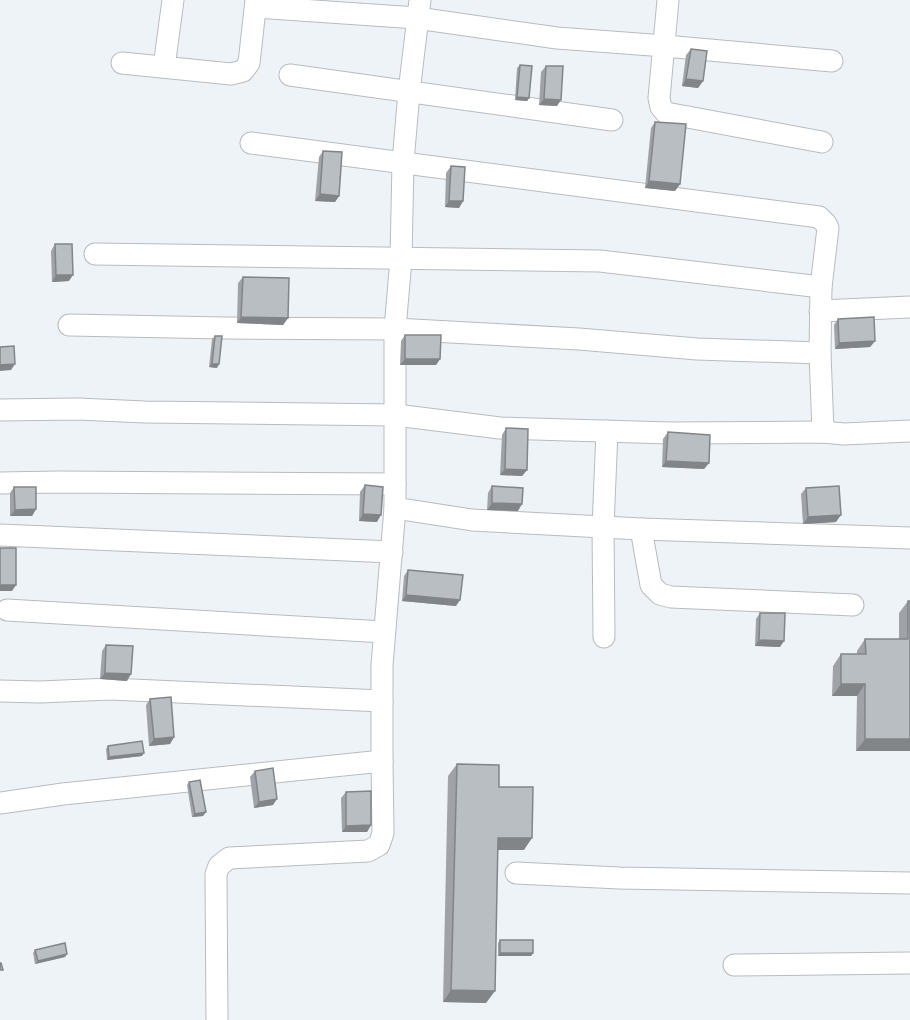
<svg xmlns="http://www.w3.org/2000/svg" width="910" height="1020" viewBox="0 0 910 1020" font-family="Commissioner,sans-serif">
<rect width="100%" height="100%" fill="#eef3f8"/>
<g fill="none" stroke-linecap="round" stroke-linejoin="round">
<g stroke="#b7bcc1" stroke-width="23">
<g id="street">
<polyline points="668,0 659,98 661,107 666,113 822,142"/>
<polyline points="256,7 417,18 557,38 665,46 832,61"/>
<polyline points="122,63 231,74 243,71 249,63 256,0"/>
<polyline points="164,67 173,0"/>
<polyline points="290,75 612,120"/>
<polyline points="251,143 819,217 826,224 828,228 821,287 820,353 823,432"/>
<polyline points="95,254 600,261 821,287"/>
<polyline points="820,311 910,307"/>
<polyline points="69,325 224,328 395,329 579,339 697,349 820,353"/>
<polyline points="0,410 78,409 145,412 396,415 500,428 670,433 823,432 844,434 910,431"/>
<polyline points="0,483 59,482 395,484"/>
<polyline points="395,508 472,520 641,529 910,538"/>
<polyline points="641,529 651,585 660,594 671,597 853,605"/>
<polyline points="0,535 392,552"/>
<polyline points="7,610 384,632"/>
<polyline points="604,637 603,527 607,431"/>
<polyline points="0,691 40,692 110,689 382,701"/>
<polyline points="0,803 63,794 382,761"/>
<polyline points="516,873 619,878 910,883"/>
<polyline points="734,965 910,963"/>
<polyline points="217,1020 216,874 219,866 229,858 368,851 379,845 383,833 382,761 382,665 395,508 395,329 401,259 403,162 409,92 420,0"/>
</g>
</g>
<use href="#street" stroke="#fff" stroke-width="21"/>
</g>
<g fill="#9fa3a8">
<polygon points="691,49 703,81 698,88 682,86 686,55"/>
<polygon points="520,65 529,98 527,101 515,100 517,68"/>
<polygon points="546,66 557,106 539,105 541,72"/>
<polygon points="655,122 680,184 675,191 645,188 651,128"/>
<polygon points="323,151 339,196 335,202 315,201 319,157"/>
<polygon points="451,166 463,201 459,208 445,207 446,173"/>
<polygon points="55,244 69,281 52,282 51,251"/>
<polygon points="243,277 288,318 283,325 237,323 238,283"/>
<polygon points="838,319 875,341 870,347 835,349 834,325"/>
<polygon points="405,335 440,359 436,365 400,365 401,341"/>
<polygon points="215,336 217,368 209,367 212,339"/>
<polygon points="506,428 527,470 522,476 500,475 502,435"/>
<polygon points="668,432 709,463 704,469 662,467 663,439"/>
<polygon points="365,485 377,522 359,521 360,492"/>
<polygon points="492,486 518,511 487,510 488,493"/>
<polygon points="14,487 36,509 32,516 10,516 10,493"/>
<polygon points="806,488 836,522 803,524 801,494"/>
<polygon points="408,570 456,606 402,601 404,576"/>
<polygon points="908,601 910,601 910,751 856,751 857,696 832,696 833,666 841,654 857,654 857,651 865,639 899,639 899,613"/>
<polygon points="760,613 780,647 755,646 756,619"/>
<polygon points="106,645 127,681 100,679 102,651"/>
<polygon points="150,699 174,737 170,744 149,746 146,705"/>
<polygon points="108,746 142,756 107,760 106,749"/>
<polygon points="457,764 499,787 524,850 498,850 486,1003 443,1002 448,776"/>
<polygon points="255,771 273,805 254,808 250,777"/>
<polygon points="189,782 206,812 203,816 192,817 187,785"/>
<polygon points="346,792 371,825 367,832 342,832 341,798"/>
<polygon points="500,940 533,953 531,956 498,956 498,943"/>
<polygon points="35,950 65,957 35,964 33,953"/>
</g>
<g fill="#828588">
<polygon points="686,79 703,81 698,88 682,86"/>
<polygon points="517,97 529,98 527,101 515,100"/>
<polygon points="544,99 561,100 557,106 539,105"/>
<polygon points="649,181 680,184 675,191 645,188"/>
<polygon points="320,194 339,196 335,202 315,201"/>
<polygon points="449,201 463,201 459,208 445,207"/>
<polygon points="56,275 73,275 69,281 52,282"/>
<polygon points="241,317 288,318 283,325 237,323"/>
<polygon points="875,341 870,347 835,349 839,343"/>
<polygon points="405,359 440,359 436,365 400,365"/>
<polygon points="15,364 11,370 0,371 0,365"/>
<polygon points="212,364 219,364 217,368 209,367"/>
<polygon points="666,461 709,463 704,469 662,467"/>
<polygon points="505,469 527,470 522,476 500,475"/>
<polygon points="492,503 522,504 518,511 487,510"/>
<polygon points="36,509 32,516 10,516 15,510"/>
<polygon points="363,514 381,515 377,522 359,521"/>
<polygon points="841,515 836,522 803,524 808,517"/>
<polygon points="0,585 16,585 12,591 0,591"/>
<polygon points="406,595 460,600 456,606 402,601"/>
<polygon points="759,640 784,641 780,647 755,646"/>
<polygon points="105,673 131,674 127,681 100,679"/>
<polygon points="841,684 865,684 857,696 832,696"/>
<polygon points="174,737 170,744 149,746 154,739"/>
<polygon points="865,739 910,739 910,751 856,751"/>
<polygon points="144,753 142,756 107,760 109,757"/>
<polygon points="277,799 273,805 254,808 259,802"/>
<polygon points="206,812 203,816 192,817 195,814"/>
<polygon points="371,825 367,832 342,832 346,826"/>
<polygon points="498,838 532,838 524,850 490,850"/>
<polygon points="500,953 533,953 531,956 498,956"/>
<polygon points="67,954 65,957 35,964 38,961"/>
<polygon points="451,990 495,991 486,1003 443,1002"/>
</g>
<g fill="#b9bec3" stroke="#828588" stroke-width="1.5">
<polygon points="691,49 707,51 703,81 686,79"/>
<polygon points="520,65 532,66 529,98 517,97"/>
<polygon points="546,66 563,66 561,100 544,99"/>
<polygon points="655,122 686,124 680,184 649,181"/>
<polygon points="323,151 342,152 339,196 320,194"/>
<polygon points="451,166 465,167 463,201 449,201"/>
<polygon points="55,244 72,244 73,275 56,275"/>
<polygon points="243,277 289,278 288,318 241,317"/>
<polygon points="874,317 875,341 839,343 838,319"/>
<polygon points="405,335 441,335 440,359 405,359"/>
<polygon points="215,336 222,336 219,364 212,364"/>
<polygon points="14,346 15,364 0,365 0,347"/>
<polygon points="506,428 528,429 527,470 505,469"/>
<polygon points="668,432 710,435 709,463 666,461"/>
<polygon points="365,485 383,487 381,515 363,514"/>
<polygon points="492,486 523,488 522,504 492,503"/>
<polygon points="839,486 841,515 808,517 806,488"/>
<polygon points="14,487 36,487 36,509 15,510"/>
<rect x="0" y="548" width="16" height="37"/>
<polygon points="408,570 463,575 460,600 406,595"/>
<polygon points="908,601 910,601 910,739 865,739 865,684 841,684 841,654 866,654 865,639 908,639"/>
<polygon points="760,613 785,613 784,641 759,640"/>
<polygon points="106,645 133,646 131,674 105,673"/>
<polygon points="171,697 174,737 154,739 150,699"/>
<polygon points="142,741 144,753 109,757 108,746"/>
<polygon points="457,764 499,765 499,787 533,787 532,838 498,838 495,991 451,990"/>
<polygon points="273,768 277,799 259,802 255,771"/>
<polygon points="200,780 206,812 195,814 189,782"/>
<polygon points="371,791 371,825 346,826 346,792"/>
<rect x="500" y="940" width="33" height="13"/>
<polygon points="65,943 67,954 38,961 35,950"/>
<polygon points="0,963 1,963 3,970 0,970"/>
</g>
</svg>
